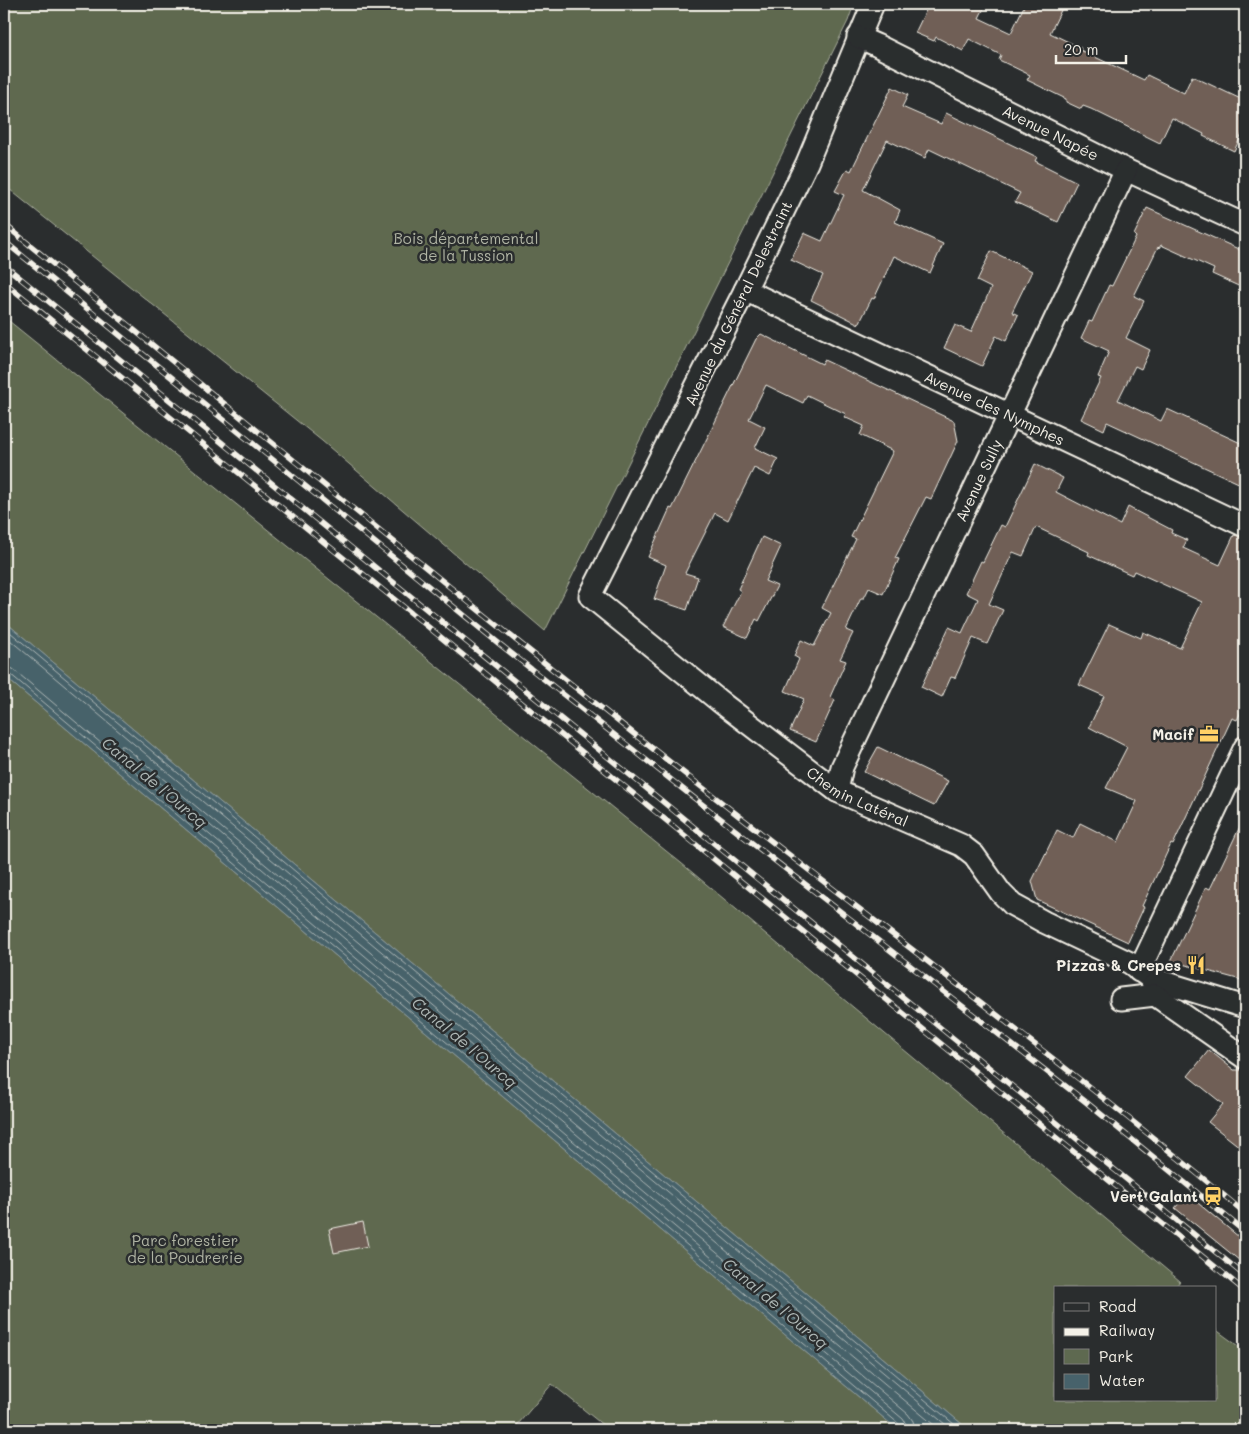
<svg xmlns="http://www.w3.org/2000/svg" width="1249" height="1434" viewBox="0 0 1249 1434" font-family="Mali,sans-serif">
<rect width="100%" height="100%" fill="#2a2d2e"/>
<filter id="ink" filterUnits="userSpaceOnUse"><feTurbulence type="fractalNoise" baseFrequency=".02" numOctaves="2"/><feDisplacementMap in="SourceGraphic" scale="10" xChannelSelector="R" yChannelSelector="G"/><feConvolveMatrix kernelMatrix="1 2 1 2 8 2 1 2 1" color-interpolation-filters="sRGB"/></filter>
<g filter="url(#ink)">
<g fill="#5e6950" stroke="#a9ad9c">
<polygon points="4,4 854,4 848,21 545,631 322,441 4,185"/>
<polygon points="4,317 681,863 1180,1281 1175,1288 1055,1288 1055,1400 1215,1400 1215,1329 1245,1351 1245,1430 969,1430 4,621"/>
<polygon points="4,676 898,1430 609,1430 552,1384 513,1430 4,1430"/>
</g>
<polygon fill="#47626b" stroke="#8c9b9d" points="4,621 969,1430 898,1430 4,676"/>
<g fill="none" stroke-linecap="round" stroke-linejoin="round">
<g stroke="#afb8b6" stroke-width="1">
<polyline points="4,627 961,1430"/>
<polyline points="4,635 952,1430"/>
<polyline points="4,666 13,669 903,1419 906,1424 907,1430"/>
<polyline points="4,672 9,673 899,1424 901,1430"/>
<polyline points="915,1430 913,1421 908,1414 121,750 121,746 124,746 940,1430"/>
</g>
</g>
<g fill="#6f5f56" stroke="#f4f1e8">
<polygon points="929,4 986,4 979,18 1011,33 1025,4 1064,4 1050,33 1081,48 1080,50 1144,80 1147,75 1184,93 1192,76 1245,101 1245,128 1234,151 1203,136 1204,134 1172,118 1160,143 1091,109 1083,106 1081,109 1066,102 1066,99 1027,80 1030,75 999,60 1001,55 969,39 963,51 936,37 934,41 915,33"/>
<polygon points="892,87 908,95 902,107 941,124 946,113 1037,157 1035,161 1077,182 1058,222 1015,202 1020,193 929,149 925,158 887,140 863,190 900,210 895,222 943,244 930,273 894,256 874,299 872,298 859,324 811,300 823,275 791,260 804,233 822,241 844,195 835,191 847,169 851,171"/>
<polygon points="1147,208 1245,252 1245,289 1212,274 1214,269 1161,245 1159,248 1158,247 1134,296 1144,301 1126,338 1150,350 1141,369 1135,366 1118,400 1161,421 1167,409 1245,445 1245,486 1107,422 1104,430 1081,419 1101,378 1098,377 1109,351 1081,338 1089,321 1092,322 1109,285 1112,286 1136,237 1134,235"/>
<polygon points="991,251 1032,271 1012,312 1018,315 1006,341 996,336 982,366 944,348 955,325 971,332 991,288 977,281"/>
<polygon points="761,334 822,364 824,360 954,421 958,441 931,499 926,497 895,558 899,559 883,594 869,588 864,598 861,598 846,630 853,633 840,659 846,661 830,697 835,700 816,742 790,731 804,699 785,691 799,659 794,656 801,640 814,646 831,613 822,608 856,539 851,537 893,451 860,435 864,426 844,417 846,414 807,395 803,403 766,385 749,419 765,427 755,448 778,459 770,476 754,468 728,520 715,513 685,573 698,577 687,610 654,599 666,565 648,557 670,508 672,509 756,339"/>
<polygon points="1035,464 1063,478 1056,492 1120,525 1128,507 1172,530 1171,533 1187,540 1183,548 1220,565 1234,535 1245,538 1245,704 1237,720 1232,718 1173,845 1171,844 1142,906 1144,907 1128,942 1037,900 1032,881 1057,830 1073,838 1080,823 1118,842 1137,801 1106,788 1127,747 1089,727 1104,696 1079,685 1109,624 1141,638 1143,632 1180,648 1202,602 1134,571 1132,575 1088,555 1089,552 1036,527 1023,556 1013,552 989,604 1003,610 987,644 973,638 955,678 951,677 942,697 921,687 949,627 962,633 978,599 966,593 981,561 983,562 1001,525 1005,527"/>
<polygon points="762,537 781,546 765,581 777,586 759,621 756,619 747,638 723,627 741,591 738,589"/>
<polygon points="878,747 948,781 934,806 864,772"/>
<polygon points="1245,816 1245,981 1171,961 1206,887 1210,889"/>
<polygon points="1209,1050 1234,1070 1245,1070 1245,1151 1208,1122 1223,1104 1188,1076"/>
<polygon points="1187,1194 1245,1242 1245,1265 1175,1208"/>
<polygon points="363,1222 368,1246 334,1253 329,1229"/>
</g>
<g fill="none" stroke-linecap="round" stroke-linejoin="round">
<g stroke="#f4f1e8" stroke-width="25">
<g id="street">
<path id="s1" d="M873,4l-66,159 -62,127 -155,306 133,108 114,87 124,54 13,10 27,38 12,12 31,17 86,41 20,15 95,29"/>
<path id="s2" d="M858,37l18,8 250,125 119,55"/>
<path id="s3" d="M745,290l500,236"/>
<path id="s4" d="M837,791l5,-24 284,-597"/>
<polyline points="1139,971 1245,747"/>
<polyline points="1121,999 1155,995 1245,1058"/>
</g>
</g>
<use href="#street" stroke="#2a2d2e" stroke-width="21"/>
<g stroke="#f4f1e8" stroke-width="5.5">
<g id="rail">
<path d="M4,224c235,191 469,385 708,571 178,139 360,274 533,418"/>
<polyline points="4,241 497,642 703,805 1086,1102 1245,1232"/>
<polyline points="4,265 1245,1276"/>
<polyline points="4,282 1245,1291"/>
</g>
</g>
<use href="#rail" stroke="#2a2d2e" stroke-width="4" stroke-dasharray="11" stroke-linecap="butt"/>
</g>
</g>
<defs>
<g id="office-bare" transform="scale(1.5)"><path d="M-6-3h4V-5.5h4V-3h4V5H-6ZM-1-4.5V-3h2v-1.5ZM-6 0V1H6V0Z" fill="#ffd166" stroke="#2a2d2e" stroke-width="2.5" paint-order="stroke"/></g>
<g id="restaurant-bare" transform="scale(1.5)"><path d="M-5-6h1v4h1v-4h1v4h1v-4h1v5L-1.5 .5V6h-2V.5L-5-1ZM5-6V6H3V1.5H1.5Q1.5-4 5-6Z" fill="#ffd166" stroke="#2a2d2e" stroke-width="2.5" paint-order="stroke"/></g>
<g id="station-bare" transform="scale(1.5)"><path d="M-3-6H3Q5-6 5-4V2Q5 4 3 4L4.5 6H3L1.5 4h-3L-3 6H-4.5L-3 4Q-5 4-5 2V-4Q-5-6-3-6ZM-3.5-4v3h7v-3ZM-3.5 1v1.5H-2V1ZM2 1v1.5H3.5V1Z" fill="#ffd166" stroke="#2a2d2e" stroke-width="2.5" paint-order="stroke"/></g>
</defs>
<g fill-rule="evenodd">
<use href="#office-bare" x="1209" y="734"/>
<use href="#restaurant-bare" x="1196" y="965"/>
<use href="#station-bare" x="1213" y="1196"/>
</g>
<g text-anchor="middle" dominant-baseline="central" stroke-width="5" stroke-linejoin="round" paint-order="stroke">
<g font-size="15" fill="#f4f1e8" stroke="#2a2d2e">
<text stroke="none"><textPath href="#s2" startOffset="215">Avenue Napée</textPath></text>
<text transform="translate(738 303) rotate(-64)">Avenue du Général Delestraint</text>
<text stroke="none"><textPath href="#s3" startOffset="276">Avenue des Nymphes</textPath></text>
<text stroke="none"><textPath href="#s4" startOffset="342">Avenue Sully</textPath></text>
<text stroke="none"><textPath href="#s1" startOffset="992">Chemin Latéral</textPath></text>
</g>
<g font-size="15" fill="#b0b4a4" stroke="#2a2d2e">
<text x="466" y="238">Bois départemental<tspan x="466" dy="17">de la Tussion</tspan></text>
<text x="185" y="1240">Parc forestier<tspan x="185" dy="17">de la Poudrerie</tspan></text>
</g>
<g font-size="15" font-weight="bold" fill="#f4f1e8" stroke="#2a2d2e" text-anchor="end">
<text x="1194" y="734">Macif</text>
<text x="1181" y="965">Pizzas &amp; Crepes</text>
<text x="1198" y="1196">Vert Galant</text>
</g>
<g font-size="16" font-style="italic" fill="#afb8b6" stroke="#2a2d2e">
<text transform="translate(155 782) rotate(40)">Canal de l'Ourcq</text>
<text transform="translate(465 1042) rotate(40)">Canal de l'Ourcq</text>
<text transform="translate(776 1303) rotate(40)">Canal de l'Ourcq</text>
</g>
</g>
<rect width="1249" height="1434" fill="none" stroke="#2a2d2e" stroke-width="20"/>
<rect x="10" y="10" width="1229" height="1414" fill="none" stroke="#f4f1e8" stroke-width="2" filter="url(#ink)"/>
<rect x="1054" y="1286" width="162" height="115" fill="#2a2d2e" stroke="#7b7b78"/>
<rect x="1064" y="1303" width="25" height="8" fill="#2a2d2e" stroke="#7b7b78"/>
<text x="1099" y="1312" font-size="15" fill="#f4f1e8">Road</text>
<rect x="1064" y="1328" width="25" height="8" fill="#f4f1e8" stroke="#7b7b78"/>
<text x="1099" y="1336" font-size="15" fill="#f4f1e8">Railway</text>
<rect x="1064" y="1349" width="25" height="15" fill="#5e6950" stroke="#7b7b78"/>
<text x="1099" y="1362" font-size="15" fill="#f4f1e8">Park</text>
<rect x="1064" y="1374" width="25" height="15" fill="#47626b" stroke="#7b7b78"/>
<text x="1099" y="1386" font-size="15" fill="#f4f1e8">Water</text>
<path d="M1056 55v8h70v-8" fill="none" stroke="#f4f1e8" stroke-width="2.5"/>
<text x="1064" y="55" font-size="15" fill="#f4f1e8" stroke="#2a2d2e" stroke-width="4" paint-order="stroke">20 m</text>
</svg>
